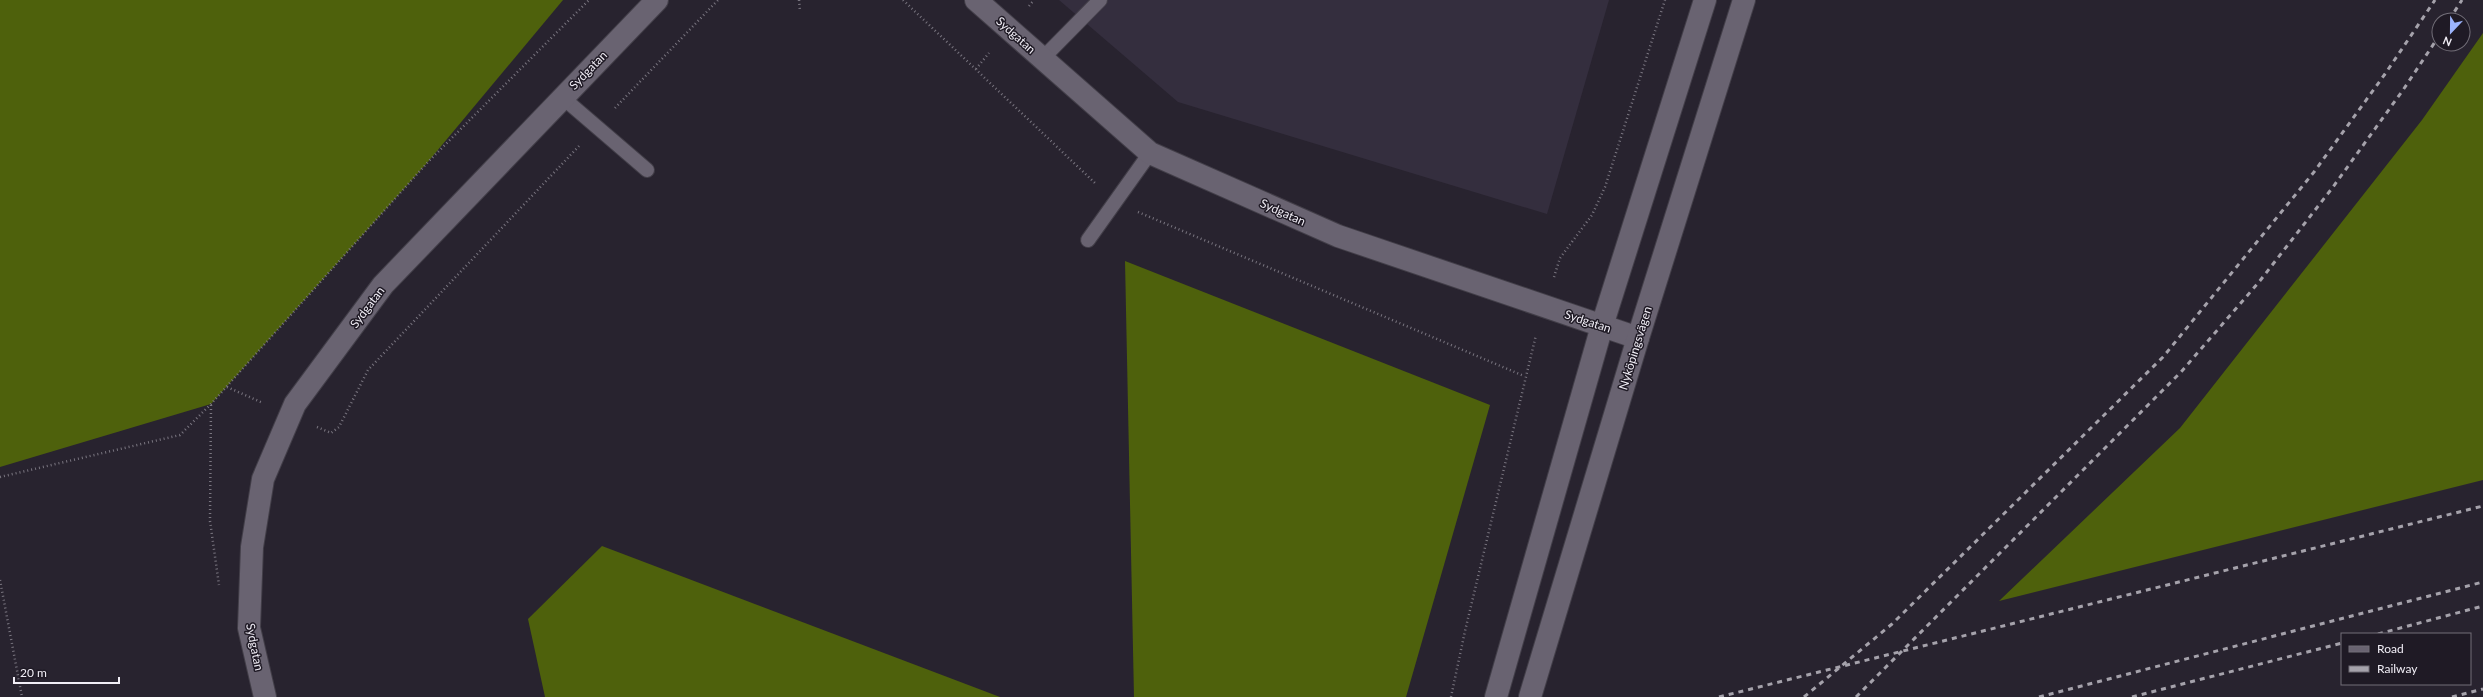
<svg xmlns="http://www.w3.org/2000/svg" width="2483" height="697" viewBox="0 0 2483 697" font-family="Lato,sans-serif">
<rect width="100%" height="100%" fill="#28232f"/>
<polygon fill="#342e3e" points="1059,0 1609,0 1547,214 1178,102"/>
<g fill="#4e610c">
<polygon points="0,0 563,0 427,163 211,404 0,467"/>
<polygon points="2483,33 2483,480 1999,601 2180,428 2422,120"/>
<polygon points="1125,261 1490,405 1406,697 1134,697"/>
<polygon points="602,546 1000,697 545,697 528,619"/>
</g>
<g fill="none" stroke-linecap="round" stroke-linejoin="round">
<g stroke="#423e48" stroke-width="16">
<g id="lane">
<polyline points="1042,59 1100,0"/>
<polyline points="562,97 647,170"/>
<polyline points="1088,240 1150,153"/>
</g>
</g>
<g stroke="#423e48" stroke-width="24">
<g id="street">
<polyline points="976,0 1150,153 1338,236 1638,338"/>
<polyline points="265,697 249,628 252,547 263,479 295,404 383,285 657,0"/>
</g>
</g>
<g stroke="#423e48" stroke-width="24">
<g id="secondary">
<polyline points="1496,697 1602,326 1705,0"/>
<polyline points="1530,697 1638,338 1744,0"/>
</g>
</g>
<g stroke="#7a7680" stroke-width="2.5" stroke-dasharray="1 3" stroke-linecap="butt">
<polyline points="799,0 800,11"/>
<polyline points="903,0 1096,184"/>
<polyline points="1029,6 1034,0"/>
<polyline points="976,69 989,53"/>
<polyline points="615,108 718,0"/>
<polyline points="1138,212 1524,376"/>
<polyline points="1554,277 1560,258 1592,215 1605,187 1665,0"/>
<polyline points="227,387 263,403"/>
<polyline points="211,405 210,521 219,585"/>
<polyline points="317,427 331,433 339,427 368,370 579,146"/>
<polyline points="0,477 180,435 211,404 427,163 589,0"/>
<polyline points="0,580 22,697"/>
<polyline points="1451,697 1465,631 1536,335"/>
</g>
<use href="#lane" stroke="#696371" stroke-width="14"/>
<use href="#street" stroke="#696371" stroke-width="22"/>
<use href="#secondary" stroke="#696371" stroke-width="22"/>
<g stroke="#a5a2ab" stroke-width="3" stroke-dasharray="5 5" stroke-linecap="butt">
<polyline points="2449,20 2462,0"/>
<polyline points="2378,634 2483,606"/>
<polyline points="1719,697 2483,506"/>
<polyline points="1804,697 1892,624 2163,357 2314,172 2385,74 2435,0"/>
<polyline points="1856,697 2181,372 2259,282 2333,187 2403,90 2439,36"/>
<polyline points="2039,697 2483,582"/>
<polyline points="2132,697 2342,643"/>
<polyline points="2452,697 2483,689"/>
</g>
</g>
<g text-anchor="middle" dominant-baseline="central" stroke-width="3" stroke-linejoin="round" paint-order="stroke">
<g font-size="12" fill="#f1eef6" stroke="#1f1a25">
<text transform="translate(1016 35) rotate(42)">Sydgatan</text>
<text transform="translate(588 70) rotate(-46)">Sydgatan</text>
<text transform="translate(1283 212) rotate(24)">Sydgatan</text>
<text transform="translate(367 307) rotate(-53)">Sydgatan</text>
<text transform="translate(1588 321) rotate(18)">Sydgatan</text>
<text transform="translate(1635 348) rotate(-73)">Nyköpingsvägen</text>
<text transform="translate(255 647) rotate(79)">Sydgatan</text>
</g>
</g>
<rect x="2341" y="633" width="130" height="52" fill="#1f1a25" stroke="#736f79"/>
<rect x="2349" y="646" width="20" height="6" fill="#696371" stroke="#736f79"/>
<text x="2377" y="653" font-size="12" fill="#f1eef6">Road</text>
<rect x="2349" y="666" width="20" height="6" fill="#a5a2ab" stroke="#736f79"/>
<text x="2377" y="673" font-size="12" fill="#f1eef6">Railway</text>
<g transform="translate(2451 32) rotate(202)"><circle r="19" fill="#1f1a25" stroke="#736f79"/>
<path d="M0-3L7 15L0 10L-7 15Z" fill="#9cb4fd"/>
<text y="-6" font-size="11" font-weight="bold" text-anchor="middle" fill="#f1eef6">N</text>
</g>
<path d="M14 677v6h105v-6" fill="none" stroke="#f1eef6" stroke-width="2"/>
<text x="20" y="677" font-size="12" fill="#f1eef6" stroke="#1f1a25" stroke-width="3" paint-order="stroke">20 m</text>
</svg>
